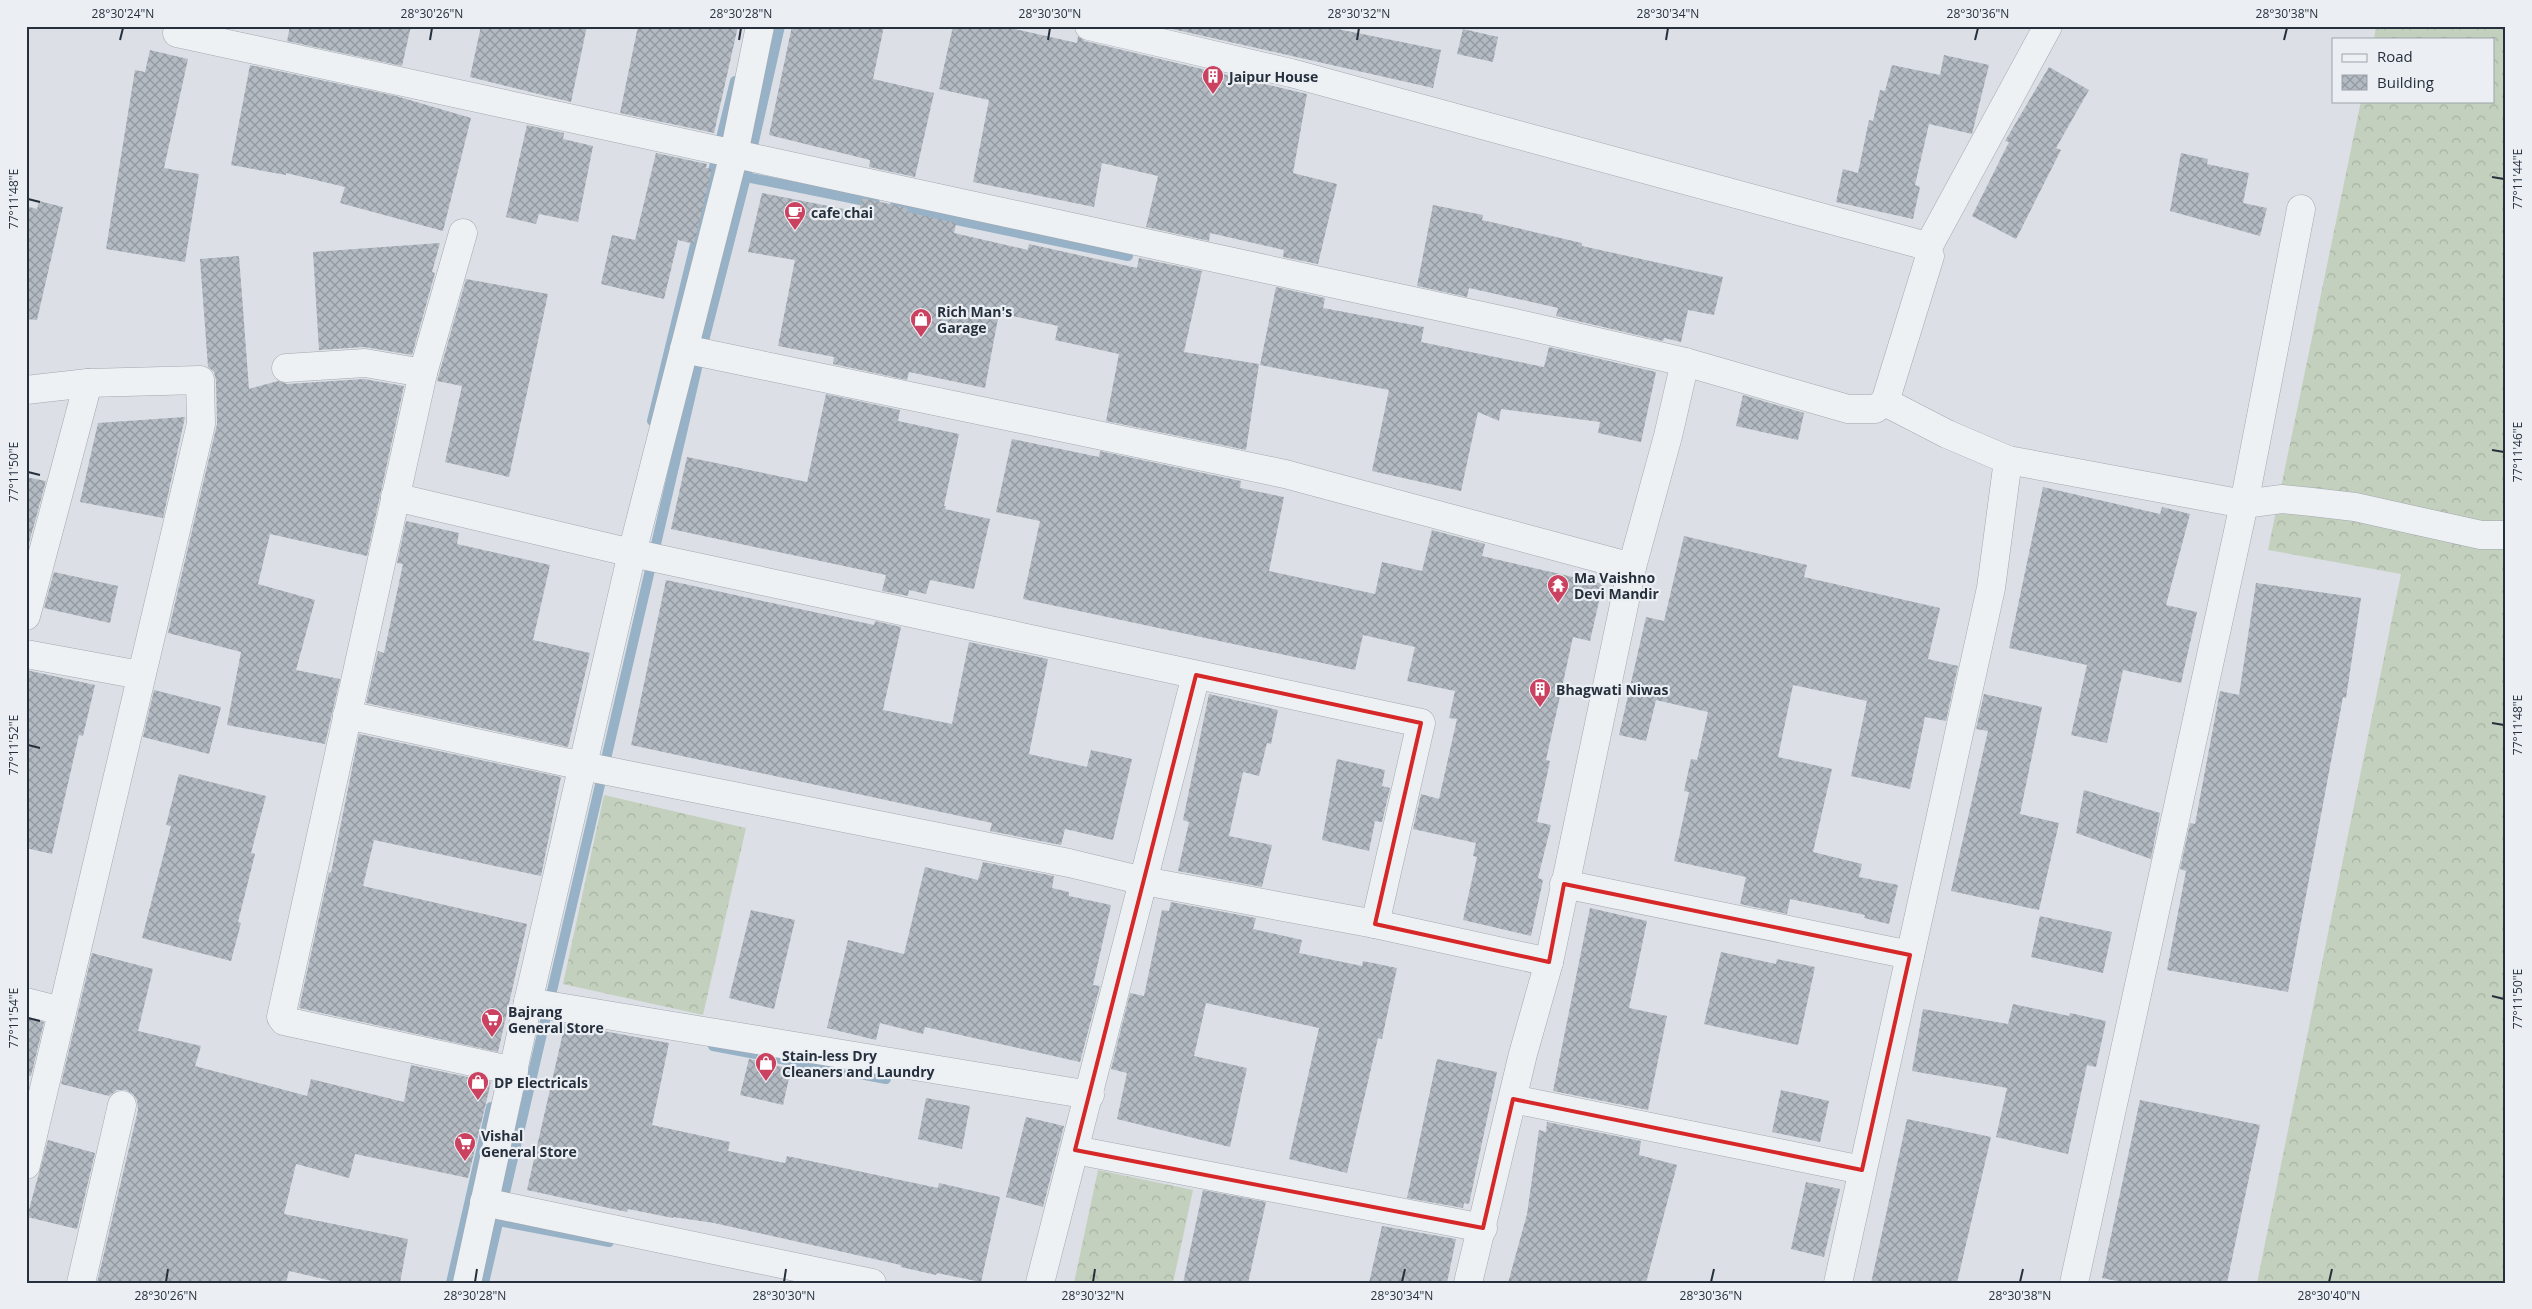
<svg xmlns="http://www.w3.org/2000/svg" width="2532" height="1309" viewBox="0 0 2532 1309" font-family="'Open Sans',sans-serif">
<defs>
<pattern id="forest-crowns" width="20" height="18" patternUnits="userSpaceOnUse" patternTransform="scale(1.25)"><rect width="20" height="18" fill="#c3d0bd"/><path d="M2 6a3 3 0 1 1 6 0M12 15a3 3 0 1 1 6 0" fill="none" stroke="#a7b3a3"/></pattern>
<pattern id="building-cross-hatch" width="8" height="8" patternUnits="userSpaceOnUse" patternTransform="scale(1.25)"><rect width="8" height="8" fill="#b3bac2"/><path d="M0 0l8 8M0 8l8-8" fill="none" stroke="#91989f"/></pattern>
</defs>
<rect width="100%" height="100%" fill="#dce0e6"/>
<g fill="url(#forest-crowns)">
<polygon points="2376,26 2506,26 2506,1283 2257,1283 2401,574 2268,550 2361,101 2493,101 2493,39 2374,39"/>
<polygon points="604,795 746,828 703,1015 563,984"/>
<polygon points="1098,1170 1193,1190 1173,1283 1074,1283"/>
</g>
<g fill="none" stroke-linecap="round" stroke-linejoin="round">
<g stroke="#97b1c6" stroke-width="10">
<polyline points="746,177 875,203"/>
<polyline points="894,207 1128,256"/>
<polyline points="652,421 735,81"/>
<polyline points="713,1046 886,1079"/>
<polyline points="498,1221 609,1242"/>
<polyline points="451,1283 491,1107"/>
<polyline points="484,1283 697,368 746,177 780,26"/>
</g>
</g>
<g fill="url(#building-cross-hatch)">
<polygon points="290,26 411,26 402,66 287,41"/>
<polygon points="481,26 587,26 571,102 470,77"/>
<polygon points="638,26 738,26 714,133 620,113"/>
<polygon points="792,26 884,26 873,79 934,93 915,177 869,167 870,160 769,135"/>
<polygon points="953,26 1002,26 1077,43 1078,36 1085,41 1307,94 1293,173 1337,184 1318,264 1283,257 1284,250 1210,233 1209,241 1146,227 1158,176 1102,163 1094,207 973,182 989,100 939,89"/>
<polygon points="1159,26 1323,26 1441,50 1433,88"/>
<polygon points="1463,29 1498,37 1493,62 1457,54"/>
<polygon points="150,50 188,59 164,168 199,174 185,262 106,249 135,70 145,72"/>
<polygon points="1944,55 1989,65 1972,134 1929,124 1915,185 1920,187 1913,219 1836,202 1843,169 1858,173 1869,120 1873,121 1880,90 1885,91 1892,65 1940,75"/>
<polygon points="250,65 396,96 471,118 443,231 340,203 345,187 286,173 286,175 231,165"/>
<polygon points="2049,67 2089,90 2056,148 2061,150 2016,239 1972,216 2009,142 2005,141"/>
<polygon points="527,125 564,133 563,139 593,146 578,222 539,214 536,224 506,217"/>
<polygon points="656,153 707,164 706,168 712,169 694,244 678,240 664,299 601,284 612,235 635,240"/>
<polygon points="2181,153 2208,159 2207,164 2249,173 2243,203 2267,208 2260,236 2170,211"/>
<polygon points="762,193 859,212 862,198 908,208 907,212 956,223 954,233 1028,250 1029,244 1137,268 1139,258 1202,271 1184,352 1259,364 1246,450 1106,421 1119,354 1055,340 1058,326 999,313 985,388 909,372 907,380 833,364 834,357 778,346 795,260 748,252"/>
<polygon points="39,201 63,207 37,320 26,319 26,206 37,209"/>
<polygon points="1433,205 1483,215 1482,220 1582,243 1582,246 1723,277 1714,315 1688,310 1681,342 1664,338 1663,341 1556,316 1558,308 1469,288 1467,297 1417,286"/>
<polygon points="440,243 432,272 435,273 412,355 364,347 319,350 313,252"/>
<polygon points="239,256 249,389 278,381 287,384 364,379 404,386 367,556 270,534 258,584 315,600 296,670 340,679 325,744 227,725 241,652 168,633 217,424 216,380 214,372 208,367 200,259"/>
<polygon points="466,279 548,294 509,477 445,462 462,386 437,381"/>
<polygon points="1276,287 1325,298 1323,308 1424,327 1421,342 1544,367 1549,347 1656,372 1641,442 1598,433 1600,422 1501,409 1499,421 1478,412 1461,491 1372,471 1389,390 1260,365"/>
<polygon points="826,394 900,410 898,421 959,434 944,506 946,506 945,509 990,519 974,589 930,580 926,594 909,590 908,596 882,591 886,575 671,529 687,457 807,482"/>
<polygon points="1743,395 1804,413 1798,440 1736,426"/>
<polygon points="185,417 163,518 80,502 98,423"/>
<polygon points="1012,439 1099,457 1100,451 1241,481 1240,488 1284,497 1269,571 1375,594 1382,562 1422,571 1432,530 1485,544 1482,556 1603,584 1590,641 1573,637 1546,760 1550,761 1537,822 1551,825 1538,878 1543,880 1531,936 1463,920 1477,857 1473,856 1476,843 1413,829 1421,794 1439,799 1457,719 1449,718 1455,691 1407,681 1415,647 1363,635 1355,670 1023,599 1040,521 996,512"/>
<polygon points="26,477 46,481 26,554"/>
<polygon points="2043,487 2160,514 2162,507 2190,514 2166,605 2197,612 2181,683 2123,670 2107,743 2071,735 2087,665 2009,648"/>
<polygon points="406,521 459,533 457,544 550,565 533,640 590,653 568,747 366,703 378,651 384,653 403,564 397,563"/>
<polygon points="1684,536 1807,565 1804,577 1940,608 1928,659 1958,666 1946,721 1925,717 1910,789 1851,776 1867,701 1793,685 1778,757 1832,769 1813,852 1862,864 1859,877 1898,885 1889,924 1864,918 1865,915 1790,899 1787,914 1740,904 1746,877 1674,861 1689,792 1684,791 1691,759 1697,760 1708,712 1656,700 1646,741 1619,735 1646,617 1664,621"/>
<polygon points="54,572 118,586 110,623 44,608"/>
<polygon points="666,580 874,625 875,621 901,627 883,710 952,724 969,642 1048,659 1029,754 1087,767 1091,750 1132,759 1113,840 1065,829 1061,845 990,831 992,823 631,745"/>
<polygon points="2256,583 2361,598 2346,698 2343,697 2288,992 2167,970 2186,871 2180,869 2190,823 2195,824 2220,691 2239,695"/>
<polygon points="26,670 95,685 83,736 79,735 52,854 26,848"/>
<polygon points="154,690 221,707 209,754 143,737"/>
<polygon points="1209,694 1278,710 1271,744 1267,743 1259,776 1243,772 1229,836 1272,845 1262,887 1178,871 1189,822 1183,820"/>
<polygon points="1984,694 2042,707 2020,814 2059,823 2039,910 1951,891 1988,731 1976,729"/>
<polygon points="359,734 561,777 541,876 374,840 363,886 527,924 498,1052 299,1008 329,872 331,873"/>
<polygon points="1337,759 1385,770 1382,786 1390,788 1382,822 1375,821 1369,851 1322,840"/>
<polygon points="179,774 266,796 251,853 255,854 238,922 241,923 231,961 142,938 171,826 166,825"/>
<polygon points="2084,790 2160,813 2151,859 2076,833"/>
<polygon points="983,862 1054,876 1052,888 1069,892 1069,896 1111,905 1093,985 1100,986 1080,1062 925,1027 923,1034 880,1023 876,1040 827,1028 848,940 904,954 925,867 978,880"/>
<polygon points="1171,902 1256,918 1253,929 1302,940 1299,953 1362,966 1363,961 1397,968 1382,1039 1378,1038 1347,1173 1289,1159 1319,1028 1206,1003 1194,1056 1247,1068 1230,1147 1117,1119 1127,1073 1111,1069 1130,993 1144,996 1162,910 1169,911"/>
<polygon points="1590,908 1647,921 1629,1008 1667,1016 1648,1110 1553,1091"/>
<polygon points="751,910 795,920 774,1009 729,998"/>
<polygon points="2040,916 2112,932 2103,973 2031,957"/>
<polygon points="1721,952 1776,964 1777,959 1815,967 1798,1045 1704,1024"/>
<polygon points="92,953 153,969 138,1031 201,1046 195,1066 307,1096 311,1079 404,1102 411,1065 491,1082 468,1178 355,1154 349,1178 296,1164 284,1214 408,1239 400,1283 341,1283 289,1271 286,1283 97,1283 138,1110 137,1100 133,1094 126,1090 117,1090 109,1096 61,1084"/>
<polygon points="2013,1004 2069,1016 2070,1013 2106,1021 2096,1067 2087,1065 2068,1154 1996,1137 2007,1088 1912,1071 1923,1009 2008,1024"/>
<polygon points="26,1018 44,1022 31,1076 26,1075"/>
<polygon points="565,1024 669,1043 652,1125 730,1142 728,1151 785,1163 787,1156 938,1188 939,1183 1000,1197 981,1282 937,1273 936,1275 901,1267 901,1265 714,1223 673,1217 673,1218 628,1209 627,1212 527,1190"/>
<polygon points="749,1059 791,1069 783,1105 740,1095"/>
<polygon points="1437,1059 1497,1072 1469,1204 1464,1203 1463,1208 1407,1198"/>
<polygon points="1781,1090 1829,1101 1820,1142 1772,1132"/>
<polygon points="926,1098 970,1106 962,1149 918,1139"/>
<polygon points="2140,1100 2260,1125 2227,1283 2127,1283 2102,1278"/>
<polygon points="1026,1117 1064,1126 1043,1207 1006,1197"/>
<polygon points="1907,1119 1991,1137 1957,1283 1871,1283"/>
<polygon points="1547,1122 1641,1141 1639,1155 1677,1165 1646,1283 1508,1283 1527,1214 1539,1130 1546,1132"/>
<polygon points="48,1140 95,1153 77,1229 27,1217"/>
<polygon points="1806,1182 1840,1189 1824,1257 1791,1249"/>
<polygon points="1203,1190 1266,1202 1248,1283 1183,1283"/>
<polygon points="1382,1226 1456,1239 1447,1283 1369,1283"/>
</g>
<g fill="none" stroke-linecap="round" stroke-linejoin="round">
<g stroke="#a2a8b0" stroke-width="29">
<g id="minor">
<polyline points="1089,26 1291,73 1923,245 1930,256 1885,402"/>
<polyline points="177,33 1510,322 1685,362"/>
<polyline points="463,233 423,373 281,1017 284,1021 514,1071"/>
<polyline points="1927,249 2048,26"/>
<polyline points="684,349 1285,474 1632,567"/>
<polyline points="286,368 365,363 423,373"/>
<polyline points="26,390 88,383 200,380 201,424 26,1165"/>
<polyline points="395,497 632,553 1421,723 1375,924"/>
<polyline points="26,616 88,383"/>
<polyline points="26,654 140,675"/>
<polyline points="347,715 583,766 1069,863 1144,881 1375,924 1549,962"/>
<polyline points="1564,884 1910,955"/>
<polyline points="26,1002 62,1011"/>
<polyline points="528,1002 1090,1095"/>
<polyline points="1513,1099 1862,1170"/>
<polyline points="1075,1150 1483,1228"/>
<polyline points="484,1202 872,1283"/>
<polyline points="81,1283 122,1105"/>
<polyline points="467,1283 528,1002 632,553 734,154 760,26"/>
<polyline points="1040,1283 1196,675"/>
<polyline points="1838,1283 1991,588 2008,460"/>
<polyline points="2074,1283 2244,504 2301,209"/>
</g>
</g>
<g stroke="#a2a8b0" stroke-width="29">
<polyline id="tertiary" points="1468,1283 1523,1054 1549,962 1632,567 1668,436 1685,362 1848,409 1875,409 1885,402 1947,434 2008,460 2244,504 2282,499 2312,502 2355,507 2481,535 2506,535"/>
</g>
<use href="#minor" stroke="#eef1f4" stroke-width="28"/>
<use href="#tertiary" stroke="#eef1f4" stroke-width="28"/>
</g>
<path fill="none" stroke="#d62828" stroke-width="4" stroke-linejoin="round" d="M1196,675l225,48 -46,201 174,38 15,-78 346,71 -48,215 -349,-71 -30,129 -408,-78z"/>
<path fill="none" stroke="#26303c" stroke-width="2" d="M120,40l3,-12M430,40l2,-12M739,40l2,-12M1048,40l2,-12M1357,40l2,-12M1666,40l2,-12M1975,40l3,-12M2284,40l3,-12M2492,177l12,2M28,199l12,3M2492,450l12,2M28,472l12,3M2492,723l12,2M28,745l12,3M2492,996l12,3M28,1018l12,3M166,1282l2,-13M475,1282l2,-13M784,1282l2,-13M1093,1282l2,-13M1402,1282l3,-13M1711,1282l3,-13M2020,1282l3,-13M2329,1282l3,-13"/>
<defs>
<g id="building-pin" transform="scale(1.125)"><path d="M0 17L-7.5 6A9.5 9.5 0 1 1 7.5 6Z" fill="#cb4160" stroke="#ebeff4"/><path d="M-4-6H4V6H1V3H-1V6H-4ZM-2.5-4.3h1.7v1.8h-1.7ZM.8-4.3h1.7v1.8H.8ZM-2.5-1h1.7V.8h-1.7ZM.8-1h1.7V.8H.8Z" fill="#fff"/></g>
<g id="cafe-pin" transform="scale(1.125)"><path d="M0 17L-7.5 6A9.5 9.5 0 1 1 7.5 6Z" fill="#cb4160" stroke="#ebeff4"/><path d="M-5.5-4.5H6V0H3Q3 3.5 0 3.5H-2.5Q-5.5 3.5-5.5 0ZM3-3.2v2h1.7v-2ZM-6 4.5H4V6H-6Z" fill="#fff"/></g>
<g id="shop-pin" transform="scale(1.125)"><path d="M0 17L-7.5 6A9.5 9.5 0 1 1 7.5 6Z" fill="#cb4160" stroke="#ebeff4"/><path d="M-5-2.5h2.3a2.7 3.5 0 0 1 5.4 0H5L5.5 6h-11ZM-1.5-2.5h3a1.5 2.3 0 0 0-3 0Z" fill="#fff"/></g>
<g id="temple-pin" transform="scale(1.125)"><path d="M0 17L-7.5 6A9.5 9.5 0 1 1 7.5 6Z" fill="#cb4160" stroke="#ebeff4"/><path d="M0-6L5-2H3V0L6.5 2.5H4V6H1.5V3h-3V6H-4V2.5H-6.5L-3 0V-2H-5Z" fill="#fff"/></g>
<g id="supermarket-pin" transform="scale(1.125)"><path d="M0 17L-7.5 6A9.5 9.5 0 1 1 7.5 6Z" fill="#cb4160" stroke="#ebeff4"/><path d="M-6-5.5h2.5l.6 2H6L4.5 2H-2.5L-4.4-4H-6ZM-1.5 3.2a1.3 1.3 0 1 0 .1 0ZM3 3.2a1.3 1.3 0 1 0 .1 0Z" fill="#fff"/></g>
</defs>
<g fill-rule="evenodd">
<use href="#building-pin" x="1213" y="76"/>
<use href="#cafe-pin" x="795" y="212"/>
<use href="#shop-pin" x="921" y="319"/>
<use href="#temple-pin" x="1558" y="585"/>
<use href="#building-pin" x="1540" y="689"/>
<use href="#supermarket-pin" x="492" y="1019"/>
<use href="#shop-pin" x="766" y="1063"/>
<use href="#shop-pin" x="478" y="1082"/>
<use href="#supermarket-pin" x="465" y="1143"/>
</g>
<g text-anchor="middle" dominant-baseline="central" stroke-width="4.5" stroke-linejoin="round" paint-order="stroke">
<g font-size="14" font-weight="bold" fill="#26303c" stroke="#ebeff4" text-anchor="start">
<text x="1229" y="76">Jaipur House</text>
<text x="811" y="212">cafe chai</text>
<text x="937" y="311">Rich Man's<tspan x="937" dy="16">Garage</tspan></text>
<text x="1574" y="577">Ma Vaishno<tspan x="1574" dy="16">Devi Mandir</tspan></text>
<text x="1556" y="689">Bhagwati Niwas</text>
<text x="508" y="1011">Bajrang<tspan x="508" dy="16">General Store</tspan></text>
<text x="782" y="1055">Stain-less Dry<tspan x="782" dy="16">Cleaners and Laundry</tspan></text>
<text x="494" y="1082">DP Electricals</text>
<text x="481" y="1135">Vishal<tspan x="481" dy="16">General Store</tspan></text>
</g>
</g>
<rect width="2532" height="1309" fill="none" stroke="#ebeff4" stroke-width="55"/>
<rect x="2332" y="38" width="162" height="65" fill="#ebeff4" stroke="#9ca3aa"/>
<rect x="2342" y="54" width="25" height="8" fill="#eef1f4" stroke="#9ca3aa"/>
<text x="2377" y="62" font-size="15" fill="#26303c">Road</text>
<rect x="2342" y="75" width="25" height="15" fill="url(#building-cross-hatch)" stroke="#9ca3aa"/>
<text x="2377" y="88" font-size="15" fill="#26303c">Building</text>
<rect x="28" y="28" width="2476" height="1254" fill="none" stroke="#26303c" stroke-width="2"/>
<g font-size="12" text-anchor="middle" fill="#26303c">
<text x="123" y="18">28°30'24"N</text>
<text x="432" y="18">28°30'26"N</text>
<text x="741" y="18">28°30'28"N</text>
<text x="1050" y="18">28°30'30"N</text>
<text x="1359" y="18">28°30'32"N</text>
<text x="1668" y="18">28°30'34"N</text>
<text x="1978" y="18">28°30'36"N</text>
<text x="2287" y="18">28°30'38"N</text>
<text transform="translate(2518 179) rotate(-90)" y="4">77°11'44"E</text>
<text transform="translate(14 199) rotate(-90)" y="4">77°11'48"E</text>
<text transform="translate(2518 452) rotate(-90)" y="4">77°11'46"E</text>
<text transform="translate(14 472) rotate(-90)" y="4">77°11'50"E</text>
<text transform="translate(2518 725) rotate(-90)" y="4">77°11'48"E</text>
<text transform="translate(14 745) rotate(-90)" y="4">77°11'52"E</text>
<text transform="translate(2518 999) rotate(-90)" y="4">77°11'50"E</text>
<text transform="translate(14 1018) rotate(-90)" y="4">77°11'54"E</text>
<text x="166" y="1300">28°30'26"N</text>
<text x="475" y="1300">28°30'28"N</text>
<text x="784" y="1300">28°30'30"N</text>
<text x="1093" y="1300">28°30'32"N</text>
<text x="1402" y="1300">28°30'34"N</text>
<text x="1711" y="1300">28°30'36"N</text>
<text x="2020" y="1300">28°30'38"N</text>
<text x="2329" y="1300">28°30'40"N</text>
</g>
</svg>
